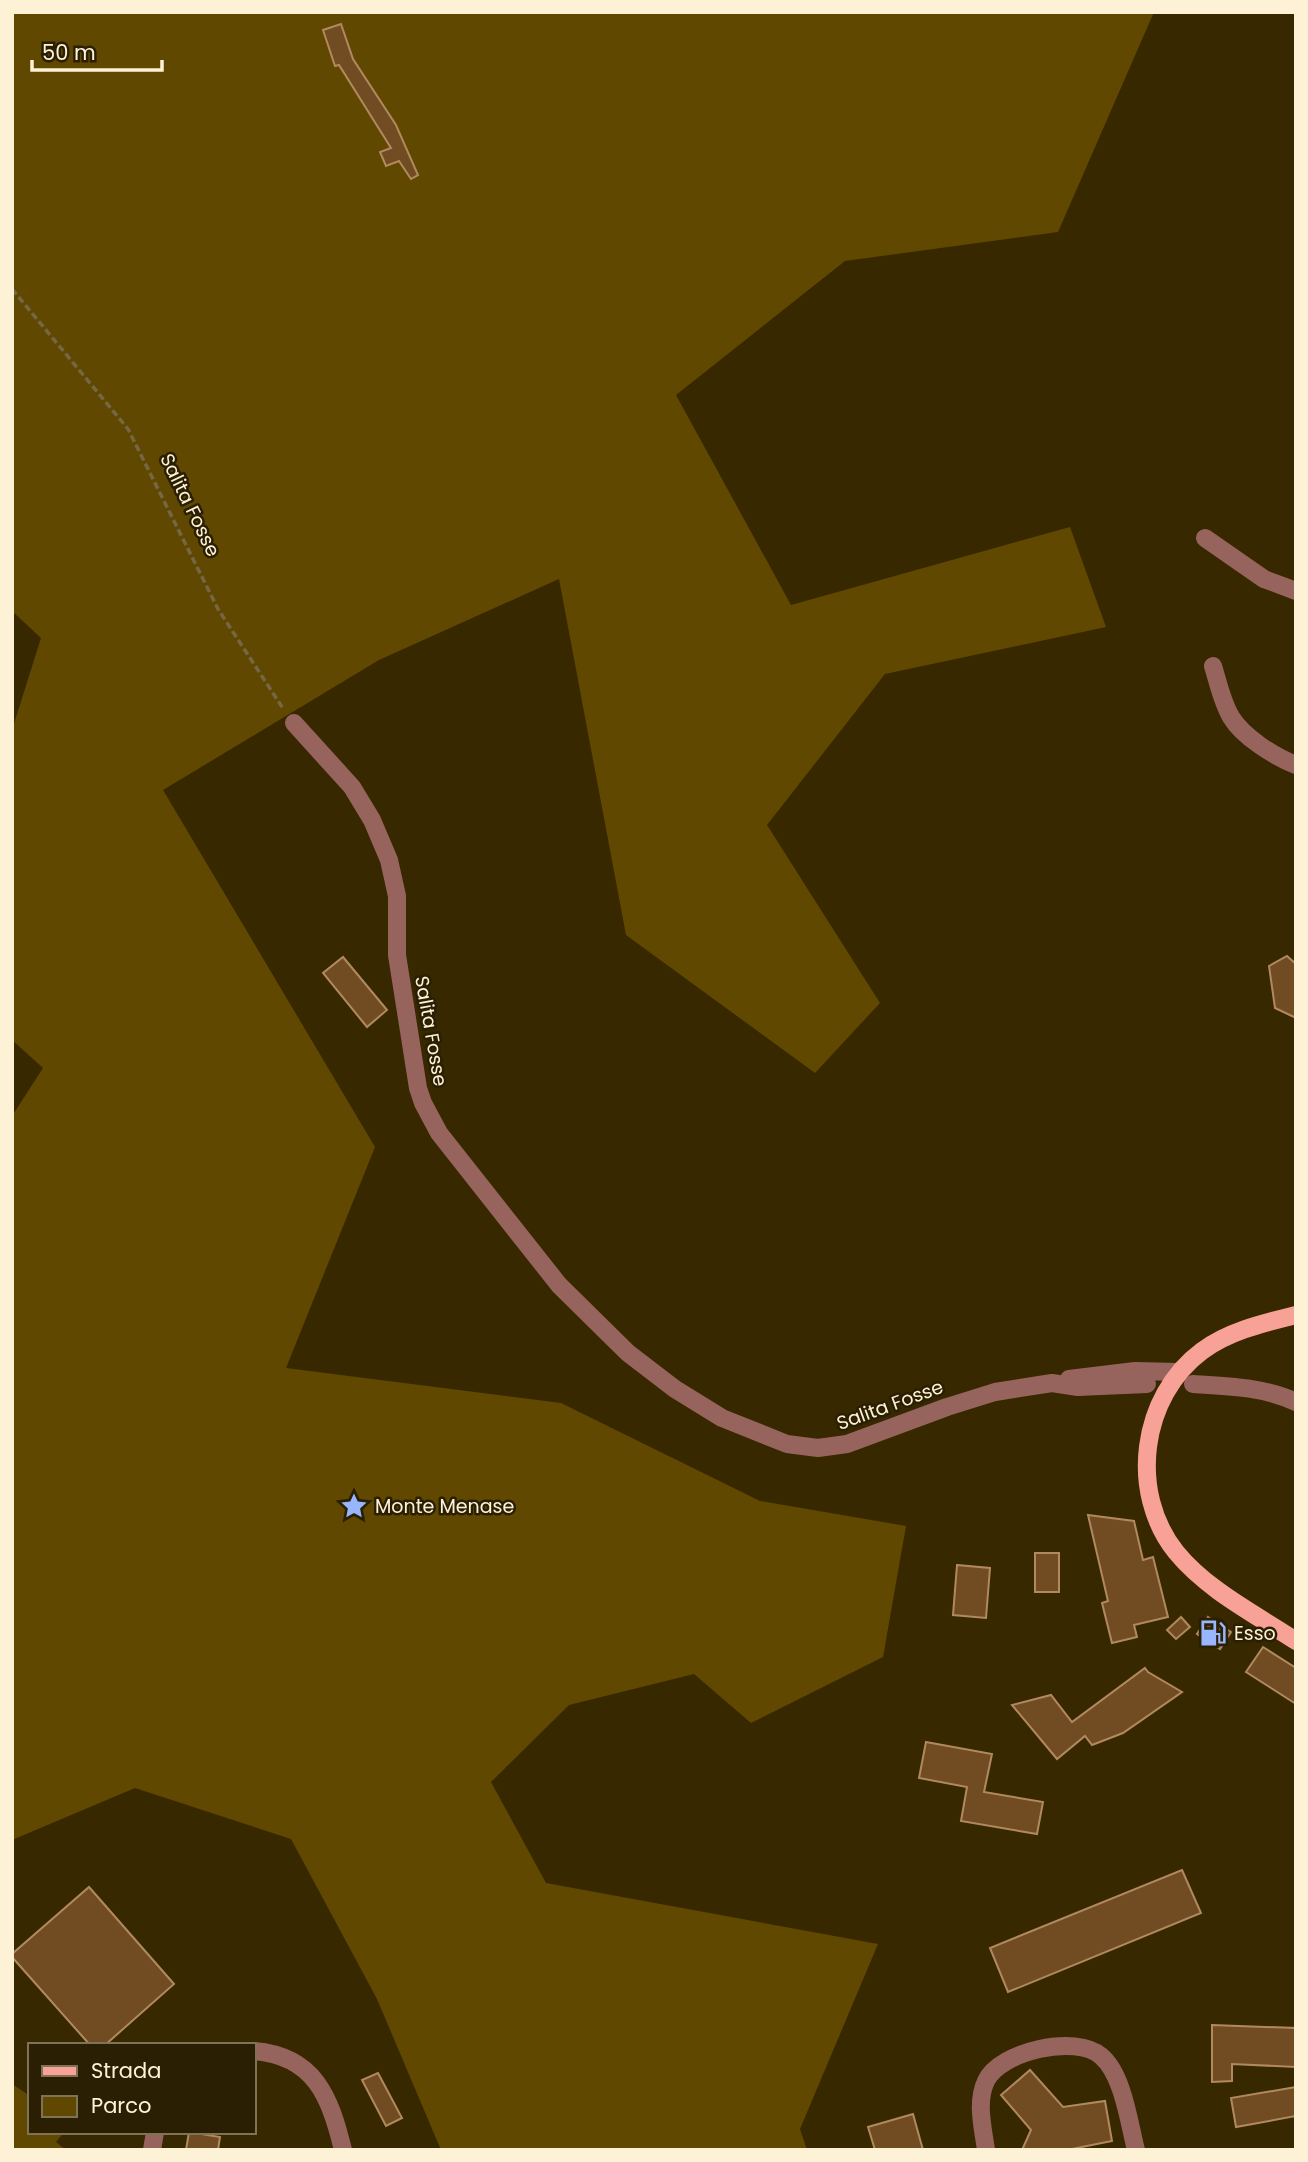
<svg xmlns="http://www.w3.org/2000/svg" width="1308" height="2162" viewBox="0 0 1308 2162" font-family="Poppins,sans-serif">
<rect width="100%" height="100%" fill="#372800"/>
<g fill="#614800">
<polygon points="12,12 1154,12 1058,232 845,261 676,395 791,605 1070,527 1106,627 885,674 767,825 880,1003 815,1073 626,935 559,579 379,660 163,790 375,1147 286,1368 561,1403 760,1501 906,1526 883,1657 751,1723 694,1674 569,1705 491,1782 546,1883 878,1944 800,2129 807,2150 441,2150 377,1999 291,1839 135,1788 12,1840 12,1116 43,1068 12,1040 12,730 41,638 12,611"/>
<polygon points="12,2084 30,2096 30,2132 64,2132 56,2142 66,2150 12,2150"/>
</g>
<g fill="#714c22" stroke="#b1895f" stroke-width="2">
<polygon points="341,24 353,59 396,125 418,175 411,179 399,161 386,166 380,152 391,148 339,65 335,66 323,30"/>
<polygon points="1287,956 1296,964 1296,1018 1275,1008 1269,966"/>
<polygon points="343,957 387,1010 367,1027 323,973"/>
<polygon points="1088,1515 1134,1521 1143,1560 1153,1557 1168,1617 1134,1625 1137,1637 1112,1643 1102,1603 1108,1601"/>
<rect x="1035" y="1553" width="24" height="39"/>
<polygon points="957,1565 990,1568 986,1618 953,1615"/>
<polygon points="1181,1617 1190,1627 1176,1639 1167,1630"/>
<polygon points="1208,1617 1231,1632 1220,1649 1197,1634"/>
<polygon points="1263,1647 1296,1668 1296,1704 1246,1672"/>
<polygon points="1145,1668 1148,1672 1182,1692 1123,1733 1092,1745 1085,1736 1057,1759 1012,1705 1051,1695 1072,1722"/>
<polygon points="926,1742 992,1754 984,1792 1043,1802 1037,1834 961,1821 967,1787 919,1778"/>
<polygon points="1182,1870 1201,1913 1008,1992 990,1948"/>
<polygon points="89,1887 174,1984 105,2045 90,2045 12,1957 12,1954"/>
<polygon points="1212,2025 1296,2028 1296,2067 1232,2064 1232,2081 1212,2082"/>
<polygon points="1030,2070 1063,2107 1105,2101 1112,2141 1067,2150 1022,2150 1031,2130 1001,2095"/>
<polygon points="378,2073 402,2118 386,2126 362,2080"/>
<polygon points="1296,2087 1296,2116 1236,2127 1231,2098"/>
<polygon points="913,2114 923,2150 875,2150 868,2127"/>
<polygon points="189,2132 220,2137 218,2150 186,2150"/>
</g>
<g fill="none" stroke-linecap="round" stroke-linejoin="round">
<polyline stroke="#756743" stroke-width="3.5" stroke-dasharray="7 3.5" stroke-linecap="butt" points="12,289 128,429 218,609 284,710"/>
<g stroke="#97635d" stroke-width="18">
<polyline points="1205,538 1264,579 1296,591"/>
<path d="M1213,666c5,16 9,36 18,51 12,20 44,40 65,48"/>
<polyline points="294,723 352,787 372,820 389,860 397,896 397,955 418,1088 423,1103 439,1133 559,1285 628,1353 675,1389 722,1418 787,1444 818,1448 847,1444 947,1407 995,1392 1052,1383 1078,1387 1147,1384"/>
<polyline points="1069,1379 1135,1371 1179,1372"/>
<path d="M1193,1384c34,2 71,3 103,18"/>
<path d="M254,2051c61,5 76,46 89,99"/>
<polyline points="152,2150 155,2132"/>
<path d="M986,2150c-3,-22 -10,-48 0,-69 14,-30 90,-47 115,-25 22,18 28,67 35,94"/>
</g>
<path stroke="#f7a197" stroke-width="18" d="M1296,1315c-32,8 -67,16 -94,36 -61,45 -74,141 -26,201 31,38 79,62 120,89"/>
</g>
<defs>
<g id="sight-bare" transform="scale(2.1)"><path d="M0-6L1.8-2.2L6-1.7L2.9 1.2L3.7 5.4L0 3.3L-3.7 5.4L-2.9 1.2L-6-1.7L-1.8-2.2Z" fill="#98b6fd" stroke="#2a1f03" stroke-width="2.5" paint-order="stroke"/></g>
<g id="fuel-bare" transform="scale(2.1)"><path d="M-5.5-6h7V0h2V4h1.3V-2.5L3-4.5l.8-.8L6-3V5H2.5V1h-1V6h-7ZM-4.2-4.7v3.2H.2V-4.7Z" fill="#98b6fd" stroke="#2a1f03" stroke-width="2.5" paint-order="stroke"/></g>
</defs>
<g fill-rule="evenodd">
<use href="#sight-bare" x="354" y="1506"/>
<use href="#fuel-bare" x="1213" y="1633"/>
</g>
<g text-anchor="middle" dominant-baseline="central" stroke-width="5" stroke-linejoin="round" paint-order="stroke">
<g font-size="19" fill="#fef2d6" stroke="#2a1f03">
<text transform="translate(190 505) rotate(64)">Salita Fosse</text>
<text transform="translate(431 1031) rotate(80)">Salita Fosse</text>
<text transform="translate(890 1405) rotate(-20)">Salita Fosse</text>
</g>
<g font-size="19" fill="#fef2d6" stroke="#2a1f03" text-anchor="start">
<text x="375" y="1506">Monte Menase</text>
<text x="1234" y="1633">Esso</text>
</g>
</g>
<rect width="1308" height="2162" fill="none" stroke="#fef2d6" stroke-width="28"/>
<rect x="28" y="2043" width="228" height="91" fill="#2a1f03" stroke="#7f7357" stroke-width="2"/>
<rect x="42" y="2066" width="35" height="10" fill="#f7a197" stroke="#7f7357" stroke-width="2"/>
<text x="91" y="2078" font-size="21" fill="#fef2d6">Strada</text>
<rect x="42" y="2096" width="35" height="21" fill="#614800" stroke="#7f7357" stroke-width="2"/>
<text x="91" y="2113" font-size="21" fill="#fef2d6">Parco</text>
<path d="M32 60v10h130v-10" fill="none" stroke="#fef2d6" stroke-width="3.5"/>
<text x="42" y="60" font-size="21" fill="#fef2d6" stroke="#2a1f03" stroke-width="5" paint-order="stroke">50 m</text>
</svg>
